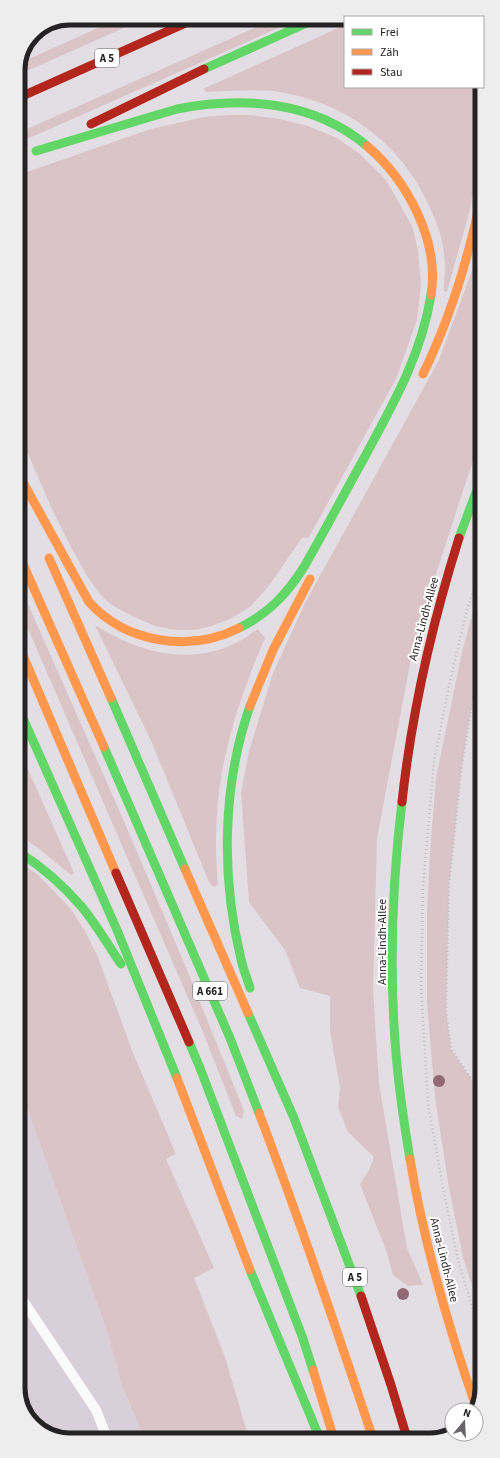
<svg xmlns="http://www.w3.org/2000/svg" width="500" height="1458" viewBox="0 0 500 1458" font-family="'Source Sans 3',sans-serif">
<rect width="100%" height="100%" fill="#e3dee3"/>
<polygon fill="#d9cfd8" points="19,1085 107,1331 122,1386 145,1440 66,1440 36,1427 20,1401"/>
<g fill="#dbc4c8">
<polygon points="120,18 146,18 18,75 18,67 20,63"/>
<polygon points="277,18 301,18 18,143 18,133"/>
<path d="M345,25v62h135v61l-10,61 -23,83 -3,-1c0,-12 2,-24 0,-36 -1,-17 -8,-34 -15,-49 -28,-64 -87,-106 -156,-115 -22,-2 -45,0 -67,1l-3,-3z"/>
<polygon points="228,115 251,115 280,119 308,126 337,138 360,154 386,180 412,226 418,250 421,284 417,320 396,379 309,537 302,538 268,587 250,607 232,618 212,626 194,630 176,630 155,626 132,616 110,604 100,594 87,576 72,549 51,507 19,433 18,175 151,129 204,117"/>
<polygon points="481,246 481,436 415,638 377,838 373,989 379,1084 407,1248 423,1285 408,1286 393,1275 387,1253 360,1184 369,1170 374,1157 348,1132 338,1107 340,1088 330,1031 330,996 300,988 285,950 249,902 241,793 249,751 273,673 305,603 439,360"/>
<polygon points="481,582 481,678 474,693 462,764 449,885 446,1010 451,1049 472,1080 482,1088 482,1319 463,1257 449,1188 435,1098 427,1002 427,915 430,852 436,778 462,652"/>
<polygon points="19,584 120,812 185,965 244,1111 242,1119 236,1116 202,1030 19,608"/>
<path d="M95,625c44,28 96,42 145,16 6,-3 12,-8 18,-12l7,9c-23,53 -45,118 -48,176 -2,24 -1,48 1,71l-5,2 -4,-5 -57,-139z"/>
<polygon points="19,749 74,873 71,875 38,848 19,835"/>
<polygon points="19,862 37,874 71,909 85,931 97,955 133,1053 176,1154 166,1159 214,1268 194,1278 225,1357 249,1439 145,1440 122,1386 107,1331 19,1085"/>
<polygon points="452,1412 452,1432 451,1433 445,1428 448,1413"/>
</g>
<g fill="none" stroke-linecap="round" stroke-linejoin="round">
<g stroke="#c0c0c0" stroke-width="2.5" stroke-dasharray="1 3" stroke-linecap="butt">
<polyline points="481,563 466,614 450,681 434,762 423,887 421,987 428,1104 444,1193 458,1260 482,1339"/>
<polyline points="481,678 474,693 462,764 449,885 446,1010 451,1048 472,1080 482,1088"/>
<polyline points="19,787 29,783"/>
</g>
<polyline stroke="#fbfafb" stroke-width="10" points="20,1296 96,1410 108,1440"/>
<g stroke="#63d668" stroke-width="9">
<polyline points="204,69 318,18"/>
<path d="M36,151l141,-42c66,-13 137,-8 190,37"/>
<polyline points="459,538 481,479"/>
<path d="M239,628c29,-14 48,-34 65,-61 20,-35 39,-71 59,-107 29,-54 58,-103 68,-165"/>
<polyline points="111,698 185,869"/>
<path d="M250,706c-28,80 -29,171 -9,253 2,10 6,19 9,29"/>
<polyline points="19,709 117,930 177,1078"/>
<polyline points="104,747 230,1038 259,1113"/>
<path d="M402,802c-10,83 -13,168 -6,252 3,35 8,70 14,105"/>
<path d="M19,852c23,15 44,33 62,54 15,18 27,39 40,58"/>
<polyline points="248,1013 294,1118 361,1296"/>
<polyline points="189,1042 200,1068 302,1336 313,1370"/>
<polyline points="250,1270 320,1439"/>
</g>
<g stroke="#ff974d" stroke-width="9">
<path d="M367,146c40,34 73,95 64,149"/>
<path d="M423,374c27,-55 44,-111 57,-171"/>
<path d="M19,475l70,127c37,41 101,51 150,26"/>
<polyline points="19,555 104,747"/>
<polyline points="49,558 111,698"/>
<polyline points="19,646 116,873"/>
<polyline points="250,706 273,650 310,579"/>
<polyline points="185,869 248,1013"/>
<polyline points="177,1078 250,1270"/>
<path d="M259,1113c41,108 78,217 114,326"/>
<path d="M410,1159c14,85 38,167 66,248"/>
<polyline points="313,1370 334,1439"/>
</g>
<g stroke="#b3261e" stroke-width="9">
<polyline points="18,98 197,18"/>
<polyline points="91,124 204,69"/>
<path d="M402,802c10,-92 29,-175 57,-264"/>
<polyline points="116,873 189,1042"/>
<polyline points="361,1296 391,1385 407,1438"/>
</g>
</g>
<g fill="#926a76">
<circle cx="439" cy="1081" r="6"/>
<circle cx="403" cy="1294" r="6"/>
</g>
<g text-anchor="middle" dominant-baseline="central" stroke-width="4" stroke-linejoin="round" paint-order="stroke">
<g fill="#fff" stroke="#666466" stroke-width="1">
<rect x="95" y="49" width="24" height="18" rx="3"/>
<rect x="193" y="982" width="34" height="18" rx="3"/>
<rect x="343" y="1268" width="24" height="18" rx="3"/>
</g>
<g font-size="11" font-weight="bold" fill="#252224">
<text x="107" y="58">A 5</text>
<text x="210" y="991">A 661</text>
<text x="355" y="1277">A 5</text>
</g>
<g font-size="12" fill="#252224" stroke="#fff">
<text transform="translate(424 619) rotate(-75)">Anna-Lindh-Allee</text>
<text transform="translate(382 942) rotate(-90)">Anna-Lindh-Allee</text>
<text transform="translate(444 1260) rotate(76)">Anna-Lindh-Allee</text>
</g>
</g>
<path d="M0 0H500V1458H0ZM70 25H430A45 45 0 0 1 475 70V1388A45 45 0 0 1 430 1433H70A45 45 0 0 1 25 1388V70A45 45 0 0 1 70 25Z" fill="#eeeded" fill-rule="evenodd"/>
<path fill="none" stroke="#252224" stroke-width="5" d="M70 25H430A45 45 0 0 1 475 70V1388A45 45 0 0 1 430 1433H70A45 45 0 0 1 25 1388V70A45 45 0 0 1 70 25Z"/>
<rect x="344" y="16" width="140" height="72" fill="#ffffff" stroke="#a8a7a7"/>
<rect x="352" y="29" width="20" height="6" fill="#63d668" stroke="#a8a7a7"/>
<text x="380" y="36" font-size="12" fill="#252224">Frei</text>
<rect x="352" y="49" width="20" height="6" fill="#ff974d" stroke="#a8a7a7"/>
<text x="380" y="56" font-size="12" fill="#252224">Zäh</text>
<rect x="352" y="69" width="20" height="6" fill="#b3261e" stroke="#a8a7a7"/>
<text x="380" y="76" font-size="12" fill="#252224">Stau</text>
<g transform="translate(464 1422) rotate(18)"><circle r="19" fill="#ffffff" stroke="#a8a7a7"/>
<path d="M0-3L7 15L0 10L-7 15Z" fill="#686467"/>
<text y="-6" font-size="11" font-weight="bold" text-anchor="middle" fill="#252224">N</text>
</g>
</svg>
